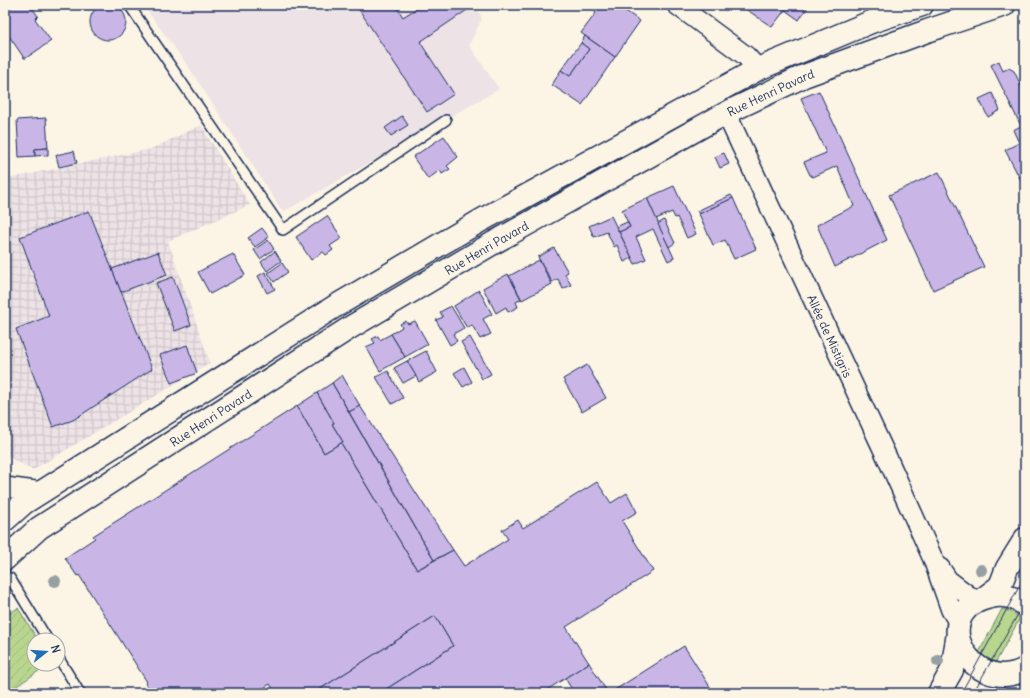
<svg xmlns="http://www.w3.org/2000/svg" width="1030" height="698" viewBox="0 0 1030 698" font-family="Delius,sans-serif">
<defs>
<pattern id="industrial-grid" width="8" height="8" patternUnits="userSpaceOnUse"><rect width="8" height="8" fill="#ede2e5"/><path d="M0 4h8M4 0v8" fill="none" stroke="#cbc2c7"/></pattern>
<pattern id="garden-furrows" width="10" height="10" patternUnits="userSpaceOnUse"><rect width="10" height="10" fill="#b9d68e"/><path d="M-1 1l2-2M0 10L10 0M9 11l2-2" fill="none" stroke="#9eb87d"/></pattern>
</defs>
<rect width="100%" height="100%" fill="#fcf5e5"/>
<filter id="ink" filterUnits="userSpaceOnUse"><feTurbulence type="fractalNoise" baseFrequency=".025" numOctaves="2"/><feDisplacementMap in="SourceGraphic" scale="8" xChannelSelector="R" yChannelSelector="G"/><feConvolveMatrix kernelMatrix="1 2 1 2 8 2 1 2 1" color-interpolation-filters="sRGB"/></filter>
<g filter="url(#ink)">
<polygon fill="#ede2e5" points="143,5 474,5 482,18 469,45 499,89 283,212 188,66"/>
<polygon fill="url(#industrial-grid)" points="201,125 250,205 168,241 210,363 33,470 5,455 6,179 151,149"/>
<polygon fill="#b9d68e" stroke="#6a8276" points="1002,609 1012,612 1020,618 992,669 975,660"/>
<polygon fill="url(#garden-furrows)" stroke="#6a8276" points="18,608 38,640 34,640 34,664 49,664 11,690 5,689 5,616"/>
<g fill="#c9b6e6" stroke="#1b2f5e">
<circle cx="108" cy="22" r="18"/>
<polygon points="5,5 30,5 38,16 35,19 51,41 26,58 24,58 5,30"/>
<polygon points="356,5 395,5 403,17 422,5 468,5 470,8 420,42 454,94 427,112"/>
<polygon points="598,5 621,5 620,7 640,21 615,57 581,33 596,13 594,11"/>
<polygon points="740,5 809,5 799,20 785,10 772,27"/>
<polygon points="585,36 615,57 582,105 552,85 561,70 570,76 589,49 581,43"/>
<polygon points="581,43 589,49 570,76 561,70"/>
<polygon points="999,61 1003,71 1009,68 1014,71 1025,94 1025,188 1005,150 1019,143 1013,130 1021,126 991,65"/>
<polygon points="819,91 887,240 835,267 817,225 854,206 837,166 813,177 810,175 804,162 826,153 801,98"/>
<polygon points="992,93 1000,110 988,117 979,99"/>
<polygon points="402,116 408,125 391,136 385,128"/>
<polygon points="46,118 48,148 35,149 35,156 19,157 17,120"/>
<polygon points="444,136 458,157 447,166 450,169 442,174 440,170 428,179 413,157"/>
<polygon points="48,148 48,155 35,156 35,149"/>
<polygon points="74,151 77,163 59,167 56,155"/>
<polygon points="724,153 729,164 720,168 715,157"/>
<polygon points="939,172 984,267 933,290 889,195"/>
<polygon points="674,186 696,234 687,238 677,217 675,218 672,212 656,219 647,198"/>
<polygon points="731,195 733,198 699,214 697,211"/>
<polygon points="647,198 674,258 668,261 653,229 636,237 646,259 635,264 619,232 630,227 622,210"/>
<polygon points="733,198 756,249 734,259 725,240 713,245 699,214"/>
<polygon points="89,211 152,369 73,420 53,427 16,329 49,316 20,237"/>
<polygon points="327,216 342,238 330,246 333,250 326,255 323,252 311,260 296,237"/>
<polygon points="611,216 632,258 624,262 617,245 614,247 607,232 594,237 589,226"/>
<polygon points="664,220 675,243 669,247 658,224"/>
<polygon points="627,222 630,227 619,232 616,227"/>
<polygon points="262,228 269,237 255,247 248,238"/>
<polygon points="268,240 274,249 260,259 254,250"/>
<polygon points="554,248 568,272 565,274 571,285 563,289 558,279 552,282 538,257"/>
<polygon points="275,251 281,261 267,271 261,262"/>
<polygon points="158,252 167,275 121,292 112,269"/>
<polygon points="233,254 245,275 210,294 198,272"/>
<polygon points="539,260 552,284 522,300 509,276"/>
<polygon points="282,263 288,272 274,282 268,273"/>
<polygon points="265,272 275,289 267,293 258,276"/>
<polygon points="508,274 521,299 516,302 518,307 508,312 506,307 496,313 483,288"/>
<polygon points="173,277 191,325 175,331 156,283"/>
<polygon points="479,290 492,314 483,319 491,334 480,339 472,325 467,328 454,306"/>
<polygon points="451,306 464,328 453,334 457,341 450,345 436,320 443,317 440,312"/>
<polygon points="406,321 408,324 415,321 428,344 405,357 391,334 402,327 400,324"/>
<polygon points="391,334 405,357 380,371 366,347 375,343 372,339 378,336 380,340"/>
<polygon points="470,337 491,374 482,379 461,342"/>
<polygon points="187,345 197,373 171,383 160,355"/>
<polygon points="426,351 437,372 419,382 407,361"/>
<polygon points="407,361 416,376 403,383 394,368"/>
<polygon points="587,365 606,398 582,412 563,379"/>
<polygon points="464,367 472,382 463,387 454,373"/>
<polygon points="388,371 403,398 392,404 376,377"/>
<polygon points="342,375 360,406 349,412 332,383"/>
<polygon points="332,383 434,560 417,570 341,443 343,442 332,424 334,423 317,393"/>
<polygon points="317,393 334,423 332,424 343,442 324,453 297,406"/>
<polygon points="297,406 324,453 341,443 417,570 453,550 464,566 508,539 502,530 518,520 523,528 597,482 611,503 627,493 637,512 622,521 653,571 566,627 589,663 542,693 380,693 453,646 435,616 314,693 276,693 270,684 256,693 152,693 145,683 147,682 79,575 77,576 65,558 95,538 93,536"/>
<polygon points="360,406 453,550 434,560 349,412"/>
<polygon points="435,616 453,646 380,693 314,693"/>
<polygon points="684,646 714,693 610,693"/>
<polygon points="589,663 608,693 574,693 565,678"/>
</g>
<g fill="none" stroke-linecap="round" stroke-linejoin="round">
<g stroke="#1b2f5e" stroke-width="12">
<g id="lane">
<polyline points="129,5 283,230 446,120"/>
<polyline points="5,577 10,578 48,640"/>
<polyline points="58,657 80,693"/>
</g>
</g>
<g stroke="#1b2f5e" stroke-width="22">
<g id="street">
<polyline points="677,5 746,56 758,69"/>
<path id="s1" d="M726,113l164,351 43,95 18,51 9,14"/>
<polyline points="5,487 43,492"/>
<polyline points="940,568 948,580 977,602"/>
</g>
</g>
<g stroke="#1b2f5e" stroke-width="25">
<g id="secondary">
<polyline points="984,598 1000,586 1007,568 1025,539"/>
<path d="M1025,605c-9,-8 -23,-11 -34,-8 -68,14 -19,101 34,72"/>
<polyline points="939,693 952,670 957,639"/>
</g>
</g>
<g stroke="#1b2f5e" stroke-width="25">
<g id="primary">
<polyline points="5,520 24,503 334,307 480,221 758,69 871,22 922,5"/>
<path id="s2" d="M5,559l34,-31 312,-201 144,-85 231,-129 78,-37 123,-45 77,-26"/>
</g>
</g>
<polyline stroke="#1b2f5e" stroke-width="2.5" stroke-dasharray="4 3" stroke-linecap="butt" points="5,610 10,607"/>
<use href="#lane" stroke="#fcf5e5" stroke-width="9"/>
<use href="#street" stroke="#fcf5e5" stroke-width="19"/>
<use href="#secondary" stroke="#fcf5e5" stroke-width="22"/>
<use href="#primary" stroke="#fcf5e5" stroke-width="22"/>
<g stroke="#1b2f5e" stroke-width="1">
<polyline points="961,693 1025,576"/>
<polyline points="973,693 1025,602"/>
</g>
</g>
<g fill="#969fa1">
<circle cx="981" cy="570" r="6"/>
<circle cx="55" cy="581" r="6"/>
<circle cx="938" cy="661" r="6"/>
</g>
</g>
<g text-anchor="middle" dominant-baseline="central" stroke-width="3" stroke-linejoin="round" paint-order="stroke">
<g font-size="12" fill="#1b2f5e" stroke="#fcf5e5">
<text stroke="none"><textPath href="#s2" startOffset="898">Rue Henri Pavard</textPath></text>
<text stroke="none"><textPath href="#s2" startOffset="574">Rue Henri Pavard</textPath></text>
<text stroke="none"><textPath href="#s1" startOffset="246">Allée de Mistigris</textPath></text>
<text stroke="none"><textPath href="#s2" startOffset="250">Rue Henri Pavard</textPath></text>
</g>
</g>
<rect width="1030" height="698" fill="none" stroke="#fcf5e5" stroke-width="20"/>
<rect x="10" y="10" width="1010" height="678" fill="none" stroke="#1b2f5e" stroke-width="1.5" filter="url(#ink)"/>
<g transform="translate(46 652) rotate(73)"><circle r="19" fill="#fcf5e5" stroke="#a2a6af"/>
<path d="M0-3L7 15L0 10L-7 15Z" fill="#1f6fb2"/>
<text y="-6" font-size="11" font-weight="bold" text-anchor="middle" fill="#1b2f5e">N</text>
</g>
</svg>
